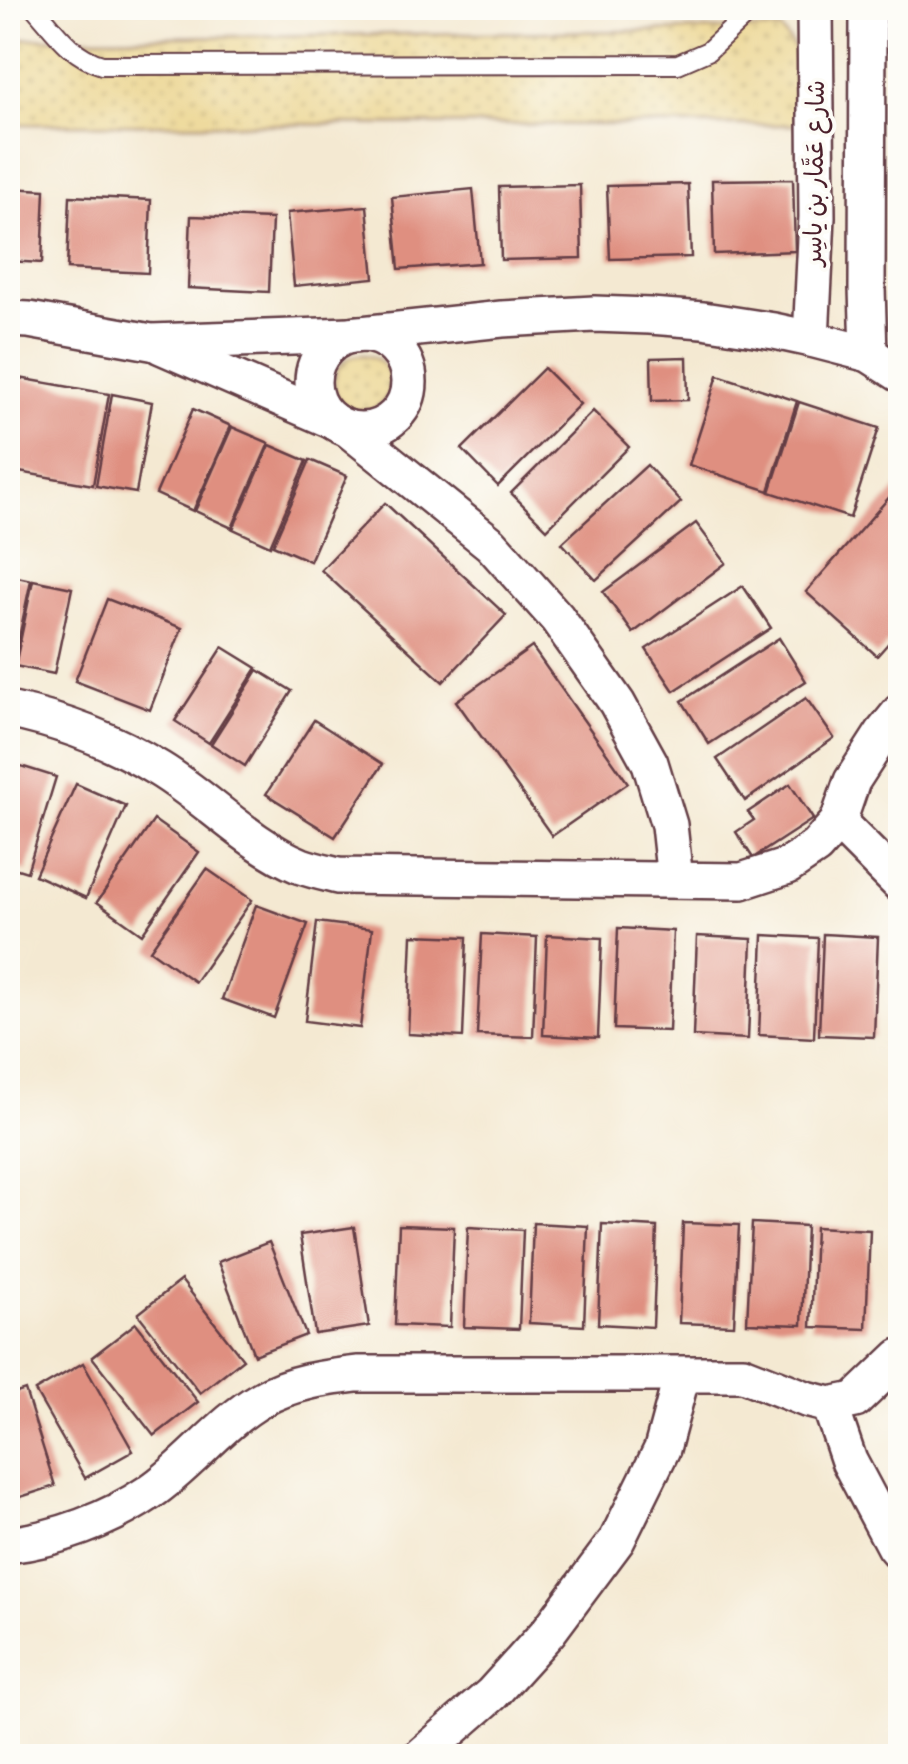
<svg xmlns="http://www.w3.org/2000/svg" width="908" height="1764" viewBox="0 0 908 1764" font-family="Pangolin,'Playpen Sans Arabic',sans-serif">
<defs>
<pattern id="sand-dots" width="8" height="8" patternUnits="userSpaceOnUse" patternTransform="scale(2.5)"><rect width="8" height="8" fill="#eeda9e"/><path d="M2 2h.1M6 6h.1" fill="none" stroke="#cebb88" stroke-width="1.8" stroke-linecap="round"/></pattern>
</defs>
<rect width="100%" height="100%" fill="#fdfcf7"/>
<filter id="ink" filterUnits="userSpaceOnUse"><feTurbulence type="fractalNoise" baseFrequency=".01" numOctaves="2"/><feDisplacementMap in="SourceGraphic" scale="20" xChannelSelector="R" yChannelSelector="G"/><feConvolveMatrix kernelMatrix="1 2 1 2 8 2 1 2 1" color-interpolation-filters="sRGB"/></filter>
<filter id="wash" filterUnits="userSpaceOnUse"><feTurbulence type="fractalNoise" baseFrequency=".0048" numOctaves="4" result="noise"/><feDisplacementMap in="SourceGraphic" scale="40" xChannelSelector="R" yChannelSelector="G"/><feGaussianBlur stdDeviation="2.25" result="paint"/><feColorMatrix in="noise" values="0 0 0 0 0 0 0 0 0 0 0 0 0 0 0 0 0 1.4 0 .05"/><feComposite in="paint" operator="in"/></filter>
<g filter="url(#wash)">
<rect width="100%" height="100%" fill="#f4e9d2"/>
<g fill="url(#sand-dots)" stroke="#9c7c64" stroke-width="2.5">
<polygon points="781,29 799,55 800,114 797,125 8,124 8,39"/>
<circle cx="362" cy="383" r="28"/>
</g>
<g id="blocks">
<g fill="#df8f80">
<polygon points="793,179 795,251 714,254 712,180"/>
<polygon points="688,184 691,257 610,259 607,186"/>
<polygon points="580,185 582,258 501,260 499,187"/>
<polygon points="8,188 45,190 42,263 8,261"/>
<polygon points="473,189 480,263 399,269 392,197"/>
<polygon points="70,196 151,200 148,273 67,269"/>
<polygon points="367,206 374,278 294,286 287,213"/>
<polygon points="191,216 272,219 269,292 188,288"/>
<polygon points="687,357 688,400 652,401 651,358"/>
<polygon points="544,368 580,404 498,486 462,449"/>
<polygon points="718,375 797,401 769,491 689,465"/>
<polygon points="8,376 109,394 93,485 8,470"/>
<polygon points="112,394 152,402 136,493 96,486"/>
<polygon points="799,402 879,428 850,518 770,492"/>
<polygon points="193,409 231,426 193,511 156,494"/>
<polygon points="593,411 629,447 547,529 511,493"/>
<polygon points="232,427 269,443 232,528 195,511"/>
<polygon points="270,445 307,461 270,546 233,529"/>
<polygon points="310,460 347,476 310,561 273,545"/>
<polygon points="647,465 681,502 596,580 562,543"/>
<polygon points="900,485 900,630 877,656 806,592"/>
<polygon points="385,503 506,615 443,682 321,570"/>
<polygon points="696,523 726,563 633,633 603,592"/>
<polygon points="8,575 31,580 13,666 8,665"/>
<polygon points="33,580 72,588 54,674 15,666"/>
<polygon points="743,586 771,628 674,691 646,649"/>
<polygon points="107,599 182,628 150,710 75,681"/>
<polygon points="779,638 806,681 709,744 682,701"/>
<polygon points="223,647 257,668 209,743 175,721"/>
<polygon points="532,647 628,783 552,836 456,701"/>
<polygon points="258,670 292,691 245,766 211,744"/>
<polygon points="806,698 834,738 745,801 717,759"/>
<polygon points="314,720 383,764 335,837 266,794"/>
<polygon points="8,762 56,777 27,872 8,866"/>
<polygon points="76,784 126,806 86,898 35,875"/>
<polygon points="790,784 813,819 753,858 736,832 754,820 748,812"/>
<polygon points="154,820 199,852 142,934 97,902"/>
<polygon points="207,869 252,900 195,982 150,950"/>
<polygon points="256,905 308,924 274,1018 222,999"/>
<polygon points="317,922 372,929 360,1028 305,1021"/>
<polygon points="618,928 673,931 669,1031 614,1029"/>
<polygon points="482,934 537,937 533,1037 477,1035"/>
<polygon points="823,934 878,937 874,1037 819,1035"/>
<polygon points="412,935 467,937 463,1037 408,1034"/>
<polygon points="547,935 602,938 598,1038 543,1035"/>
<polygon points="763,935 818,938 814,1038 759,1035"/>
<polygon points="697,936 752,939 748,1039 693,1036"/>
<polygon points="533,1223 588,1226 584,1326 529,1323"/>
<polygon points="683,1223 739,1225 734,1325 679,1323"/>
<polygon points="752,1223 806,1226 802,1325 747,1323"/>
<polygon points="602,1224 657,1227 653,1327 598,1324"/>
<polygon points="399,1225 454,1227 450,1327 395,1325"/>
<polygon points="354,1227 369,1326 315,1334 300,1235"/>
<polygon points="468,1227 523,1230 519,1329 464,1327"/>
<polygon points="815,1227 870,1230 866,1329 811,1327"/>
<polygon points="269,1242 306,1335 254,1355 218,1262"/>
<polygon points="181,1280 243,1359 200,1393 138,1314"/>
<polygon points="136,1323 198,1402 154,1436 92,1357"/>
<polygon points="83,1363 133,1451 85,1478 35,1391"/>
<polygon points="25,1390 55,1486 8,1501 8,1396"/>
</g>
</g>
</g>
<g filter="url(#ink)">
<use href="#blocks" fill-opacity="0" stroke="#643d44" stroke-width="2.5"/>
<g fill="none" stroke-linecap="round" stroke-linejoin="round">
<g stroke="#643d44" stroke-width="22">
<path id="service" d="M35,8c20,23 36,48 67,57l576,-1 30,-13 46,-43"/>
</g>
<g stroke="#643d44" stroke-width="40">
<g id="minor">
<polyline points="868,8 867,288 869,354"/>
<polyline points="8,319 29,320 151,342 350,335"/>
<circle cx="361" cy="382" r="48"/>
<polyline points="352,335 502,319 594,314 650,316 703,320 774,331 811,339 869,354 900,374"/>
<polyline points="811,339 817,217 815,8"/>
<polyline points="161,346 333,421"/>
<polyline points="347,428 491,544 557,618 617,703 650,763 669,825 675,880"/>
<path d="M8,710c54,11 104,30 151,59 48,29 89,75 142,97 11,4 25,7 37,10l404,5 46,-15 28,-19 22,-25 14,-41 31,-48 17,-21"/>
<polyline points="838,822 900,884"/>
<polyline points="830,1405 849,1461 894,1546 900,1553"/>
<path d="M8,1545c49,-6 101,-25 142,-53 40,-27 70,-69 112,-93 29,-17 62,-21 95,-25h386l63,25 24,6 25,-5 45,-43"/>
<polyline points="421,1756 492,1694 549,1631 617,1540 662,1449 682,1375"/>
</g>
</g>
<use href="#service" stroke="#fff" stroke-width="18"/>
<use href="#minor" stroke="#fff" stroke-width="35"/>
</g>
</g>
<g text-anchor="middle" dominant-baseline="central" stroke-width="8" stroke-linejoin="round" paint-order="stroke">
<g font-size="25" fill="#4a1f2b" stroke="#fdfcf7">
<text transform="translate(815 173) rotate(-89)">شارع عَمَّار بن ياسِر</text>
</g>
</g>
<rect width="908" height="1764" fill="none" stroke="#fdfcf7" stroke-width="40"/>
</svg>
